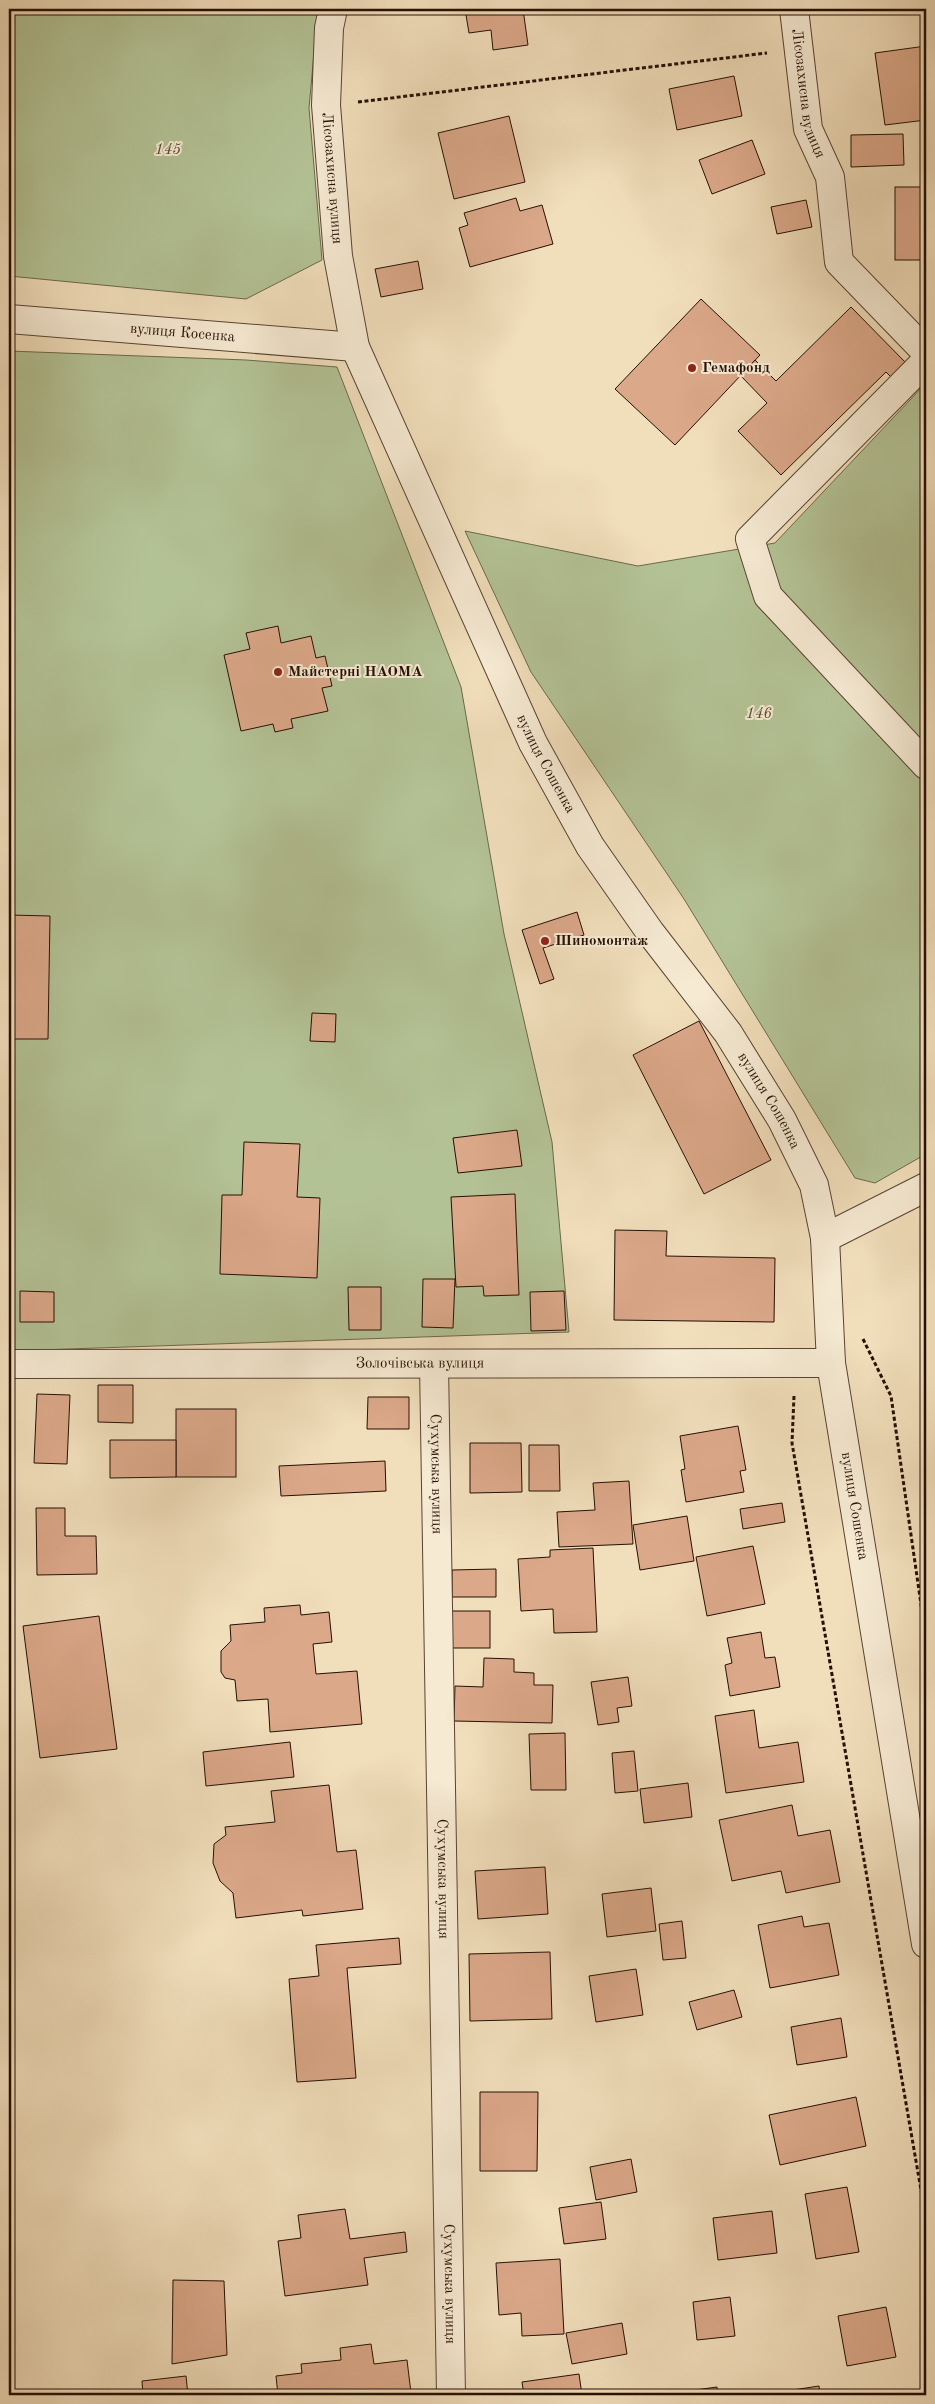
<svg xmlns="http://www.w3.org/2000/svg" width="935" height="2404" viewBox="0 0 935 2404" font-family="'Old Standard TT',serif">
<rect width="100%" height="100%" fill="#f1debb"/>
<filter id="stains"><feTurbulence type="fractalNoise" baseFrequency=".004" numOctaves="4"/><feColorMatrix values="0 0 0 0 .2 0 0 0 0 .09 0 0 0 0 .02 0 0 0 .5 -.17"/></filter>
<radialGradient id="worn" r=".72"><stop offset=".6" stop-color="#630" stop-opacity="0"/><stop offset="1" stop-color="#630" stop-opacity=".3"/></radialGradient>
<g fill="#b3c295" stroke="#6c684c">
<polygon points="9,9 318,9 309,108 322,260 246,299 9,276"/>
<polygon points="9,351 246,360 337,367 461,687 504,934 552,1142 569,1332 9,1351"/>
<polygon points="926,383 926,1154 875,1183 855,1178 684,899 531,672 465,531 638,566 775,543"/>
</g>
<g fill="#dba889" stroke="#260f03">
<polygon points="465,9 523,9 528,45 493,50 491,30 469,33"/>
<polygon points="926,46 926,120 885,125 875,53"/>
<polygon points="734,76 742,116 677,130 669,89"/>
<polygon points="509,116 525,182 454,199 438,133"/>
<polygon points="903,134 904,165 851,167 851,135"/>
<polygon points="752,140 765,174 712,194 699,160"/>
<rect x="895" y="187" width="31" height="73"/>
<polygon points="516,198 520,211 542,205 553,244 470,267 459,228 468,225 464,213"/>
<polygon points="806,200 812,227 777,234 771,207"/>
<polygon points="418,261 423,289 381,297 375,269"/>
<polygon points="701,299 760,355 675,445 615,389"/>
<polygon points="851,307 909,366 894,380 886,372 781,475 738,431 767,403 741,376 755,360 776,381"/>
<polygon points="9,538 14,538 9,664"/>
<polygon points="278,626 281,643 311,636 316,658 325,656 332,686 322,688 328,711 291,719 293,728 275,732 273,724 241,731 224,655 250,649 246,633"/>
<polygon points="577,912 584,935 543,948 554,979 540,984 522,930"/>
<polygon points="9,915 50,916 48,1039 9,1039"/>
<polygon points="312,1013 336,1014 335,1042 310,1041"/>
<polygon points="699,1021 771,1160 704,1194 633,1055"/>
<polygon points="517,1130 522,1166 458,1173 453,1138"/>
<polygon points="244,1142 300,1144 297,1197 320,1198 317,1278 220,1274 222,1195 242,1195"/>
<polygon points="515,1194 519,1295 484,1296 483,1286 456,1287 451,1197"/>
<polygon points="615,1230 667,1231 666,1256 775,1258 774,1322 614,1320"/>
<polygon points="423,1279 455,1279 453,1328 422,1327"/>
<polygon points="348,1287 381,1287 381,1330 349,1330"/>
<polygon points="20,1291 54,1292 54,1322 20,1322"/>
<polygon points="564,1291 566,1330 531,1331 530,1292"/>
<polygon points="98,1385 133,1385 133,1423 98,1422"/>
<polygon points="37,1394 70,1395 67,1464 34,1463"/>
<polygon points="368,1397 409,1397 409,1429 367,1429"/>
<rect x="176" y="1409" width="60" height="68"/>
<polygon points="738,1426 746,1470 740,1471 744,1492 686,1502 681,1470 685,1469 680,1436"/>
<polygon points="110,1440 176,1440 176,1477 110,1478"/>
<polygon points="470,1443 521,1443 522,1492 470,1493"/>
<polygon points="529,1445 559,1445 560,1491 529,1491"/>
<polygon points="385,1461 386,1491 281,1496 279,1466"/>
<polygon points="629,1481 633,1544 559,1547 557,1512 595,1510 593,1483"/>
<polygon points="782,1503 785,1522 743,1529 740,1509"/>
<polygon points="36,1508 65,1508 65,1536 96,1536 97,1574 37,1575"/>
<polygon points="687,1516 694,1561 640,1570 633,1525"/>
<polygon points="753,1546 765,1604 707,1616 696,1557"/>
<polygon points="593,1548 597,1632 554,1633 553,1609 521,1611 518,1559 550,1557 550,1550"/>
<polygon points="496,1569 496,1597 452,1597 452,1570"/>
<polygon points="300,1605 301,1615 329,1612 332,1642 313,1644 316,1674 357,1671 362,1724 270,1732 268,1699 237,1701 235,1680 225,1678 221,1672 221,1651 231,1641 230,1625 265,1622 264,1608"/>
<rect x="452" y="1611" width="38" height="37"/>
<polygon points="99,1616 117,1749 40,1758 23,1626"/>
<polygon points="761,1632 765,1658 775,1657 780,1687 730,1696 725,1665 732,1663 727,1638"/>
<polygon points="484,1658 514,1659 514,1672 534,1673 534,1685 553,1685 552,1723 454,1721 455,1686 483,1687"/>
<polygon points="628,1677 632,1706 617,1708 619,1722 598,1725 591,1682"/>
<polygon points="754,1710 759,1748 798,1742 804,1782 726,1793 715,1716"/>
<polygon points="565,1733 566,1790 531,1790 529,1734"/>
<polygon points="290,1742 294,1777 206,1786 203,1752"/>
<polygon points="634,1751 638,1791 615,1793 612,1753"/>
<polygon points="688,1783 692,1817 644,1823 640,1789"/>
<polygon points="329,1785 337,1852 356,1850 363,1909 303,1916 302,1910 236,1918 233,1893 220,1881 213,1863 214,1844 226,1835 225,1827 275,1822 271,1791"/>
<polygon points="792,1805 798,1836 830,1830 840,1882 786,1893 781,1871 732,1881 719,1820"/>
<polygon points="545,1867 548,1914 478,1919 475,1871"/>
<polygon points="651,1888 656,1931 607,1937 602,1894"/>
<polygon points="802,1916 804,1927 829,1923 839,1975 770,1988 758,1925"/>
<polygon points="682,1921 686,1958 663,1960 659,1924"/>
<polygon points="399,1938 401,1964 347,1968 356,2078 297,2082 289,1979 319,1976 316,1945"/>
<polygon points="550,1952 552,2019 470,2021 469,1954"/>
<polygon points="636,1969 643,2015 596,2022 589,1976"/>
<polygon points="734,1990 742,2017 697,2030 689,2002"/>
<polygon points="841,2018 847,2057 797,2065 791,2027"/>
<polygon points="480,2092 538,2092 537,2171 480,2171"/>
<polygon points="856,2097 866,2146 780,2165 769,2115"/>
<polygon points="631,2159 637,2192 596,2200 590,2167"/>
<polygon points="847,2187 859,2252 816,2259 805,2194"/>
<polygon points="601,2202 606,2239 564,2244 559,2208"/>
<polygon points="345,2209 350,2239 405,2232 407,2252 364,2258 368,2285 285,2296 278,2241 301,2238 298,2215"/>
<polygon points="772,2211 777,2253 718,2260 713,2218"/>
<polygon points="560,2259 564,2334 522,2336 521,2313 499,2315 496,2263"/>
<polygon points="173,2280 224,2281 227,2355 172,2364"/>
<polygon points="730,2297 735,2336 697,2340 693,2302"/>
<polygon points="886,2307 896,2357 847,2366 838,2316"/>
<polygon points="622,2323 627,2354 572,2364 566,2333"/>
<polygon points="371,2344 374,2364 407,2360 411,2393 396,2395 278,2395 276,2376 302,2373 301,2364 341,2360 340,2348"/>
<polygon points="579,2374 582,2395 524,2395 522,2382"/>
<polygon points="186,2376 188,2395 143,2395 142,2381"/>
<polygon points="819,2386 820,2395 760,2395"/>
<polygon points="717,2387 718,2395 666,2395 666,2394"/>
</g>
<g fill="none" stroke-linecap="round" stroke-linejoin="round">
<g stroke="#594331" stroke-width="30">
<g id="minor">
<path id="s1" d="M333,9l-4,19 -3,77 12,151 17,91 178,396 57,103 60,86 78,101 54,87 32,65 11,53 6,125 95,581"/>
<path id="s2" d="M794,9l14,120 22,48 9,85 87,90"/>
<path id="s3" d="M9,319l346,28"/>
<polyline points="926,361 750,539 768,596 926,765"/>
<polyline points="825,1238 926,1187"/>
<path id="s4" d="M9,1364l822,-1"/>
<path id="s5" d="M434,1364l17,1031"/>
</g>
</g>
<g stroke="#260f03" stroke-width="3" stroke-dasharray="4 2.5" stroke-linecap="butt">
<polyline points="358,102 767,53"/>
<polyline points="863,1339 891,1396 926,1639"/>
<polyline points="794,1396 792,1443 926,2219"/>
</g>
<use href="#minor" stroke="#f6ead3" stroke-width="28"/>
</g>
<g fill="#8f2418" stroke="#f6ead3" stroke-width="2">
<circle cx="692" cy="368" r="5"/>
<circle cx="278" cy="672" r="5"/>
<circle cx="545" cy="941" r="5"/>
</g>
<g text-anchor="middle" dominant-baseline="central" stroke-width="4" stroke-linejoin="round" paint-order="stroke">
<g font-size="15" fill="#260f03" stroke="#f6ead3">
<text stroke="none"><textPath href="#s2" startOffset="86">Лісозахисна вулиця</textPath></text>
<text stroke="none"><textPath href="#s1" startOffset="170">Лісозахисна вулиця</textPath></text>
<text stroke="none"><textPath href="#s3" startOffset="174">вулиця Косенка</textPath></text>
<text stroke="none"><textPath href="#s1" startOffset="799">вулиця Сошенка</textPath></text>
<text stroke="none"><textPath href="#s1" startOffset="1204">вулиця Сошенка</textPath></text>
<text stroke="none"><textPath href="#s4" startOffset="411">Золочівська вулиця</textPath></text>
<text stroke="none"><textPath href="#s5" startOffset="110">Сухумська вулиця</textPath></text>
<text stroke="none"><textPath href="#s1" startOffset="1624">вулиця Сошенка</textPath></text>
<text stroke="none"><textPath href="#s5" startOffset="515">Сухумська вулиця</textPath></text>
<text stroke="none"><textPath href="#s5" startOffset="920">Сухумська вулиця</textPath></text>
</g>
<g font-size="15" font-style="italic" fill="#574e36" stroke="#f6ead3">
<text x="168" y="150">145</text>
<text x="759" y="714">146</text>
</g>
<g font-size="15" font-weight="bold" fill="#260f03" stroke="#f6ead3" text-anchor="start">
<text x="702" y="368">Гемафонд</text>
<text x="288" y="672">Майстерні НАОМА</text>
<text x="555" y="941">Шиномонтаж</text>
</g>
</g>
<rect width="935" height="2404" fill="none" stroke="#f1debb" stroke-width="30"/>
<rect x="10" y="10" width="915" height="2384" fill="none" stroke="#260f03" stroke-width="2.5"/>
<rect x="15" y="15" width="905" height="2374" fill="none" stroke="#260f03"/>
<rect width="100%" height="100%" filter="url(#stains)"/>
<rect width="100%" height="100%" fill="url(#worn)"/>
</svg>
